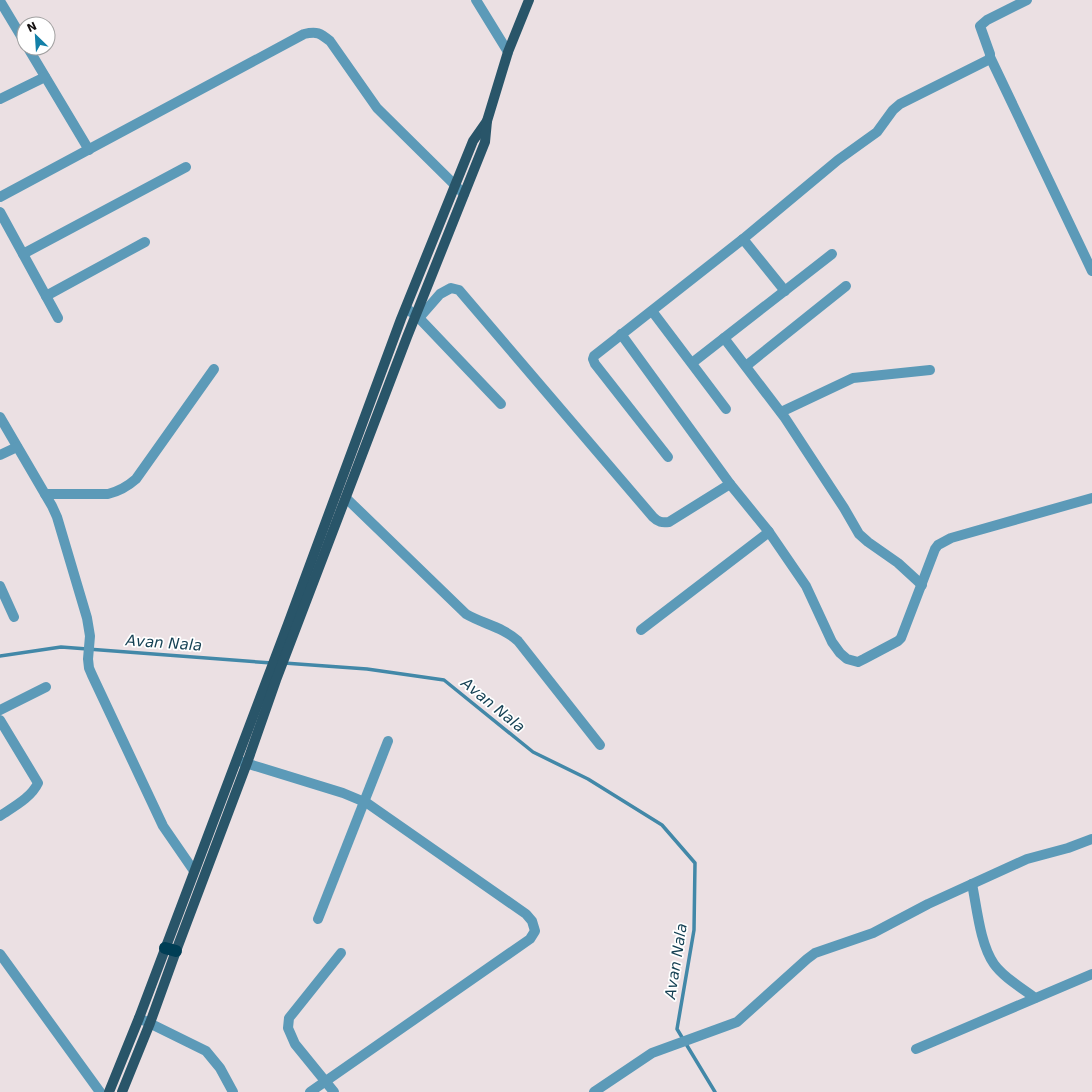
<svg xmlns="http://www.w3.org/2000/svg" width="1092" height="1092" viewBox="0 0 1092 1092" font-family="'DejaVu Sans',sans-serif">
<rect width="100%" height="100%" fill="#ebe0e3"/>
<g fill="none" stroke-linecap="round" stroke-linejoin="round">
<g stroke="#4288a8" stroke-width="3.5">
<polyline points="0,656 61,647 272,663"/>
<polyline points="284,663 367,669 444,680 533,752 588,779 662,825 695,863 694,930 677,1029 715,1092"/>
</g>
<g stroke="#5c9ab8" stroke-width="10">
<polyline points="476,0 508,52"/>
<polyline points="0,1 24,41"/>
<polyline points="28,48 89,150"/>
<polyline points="990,57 1092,271"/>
<polyline points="0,99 45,77"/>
<path d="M0,197l304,-163c13,-3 16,-1 26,7l47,67 87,86"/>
<polyline points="0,212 58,318"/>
<polyline points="743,239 785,291"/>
<polyline points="23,254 186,167"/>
<polyline points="46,296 145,242"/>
<polyline points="406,308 419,318 501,404"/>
<polyline points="652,311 726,409"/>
<path d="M419,318l21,-24 11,-6 8,2 194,227c5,5 9,6 16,5l61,-38"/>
<polyline points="621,334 730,484 769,532 806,586 832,642 840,653 847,659 858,662 864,659 898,641 901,638 935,549 938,545 951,538 1092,498"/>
<polyline points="724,338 785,418 844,508 859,534 868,542 898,563 922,585"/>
<polyline points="692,363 832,254"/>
<polyline points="746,366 846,286"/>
<polyline points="781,412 853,378 930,370"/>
<polyline points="0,417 52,506 57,517 87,618 90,636 88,659 89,668 92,675 163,826 194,871"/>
<polyline points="0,455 17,447"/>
<polyline points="668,457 595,364 593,359 594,356 743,239 838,160 877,132 893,110 900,104 988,60 990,57 990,54 980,26 987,20 1027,0"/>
<path d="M45,494h63c12,-3 19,-7 28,-15l78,-110"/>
<path d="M346,498l120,116c17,10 37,13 52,27l82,104"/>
<polyline points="0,586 14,617"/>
<polyline points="641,630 769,532"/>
<polyline points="0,710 46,687"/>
<path d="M0,720l38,63c-7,15 -25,24 -38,33"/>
<polyline points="239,761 343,793 367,803 526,914 532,921 535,931 530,939 310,1092"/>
<path d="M972,884c5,24 8,60 22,80 10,14 28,24 41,34"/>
<polyline points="318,919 388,741"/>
<polyline points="0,954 100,1092"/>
<polyline points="139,1018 206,1051 220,1068 233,1092"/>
<polyline points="916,1049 1092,974"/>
<polyline points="334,1092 295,1044 288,1028 289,1018 341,953"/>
<polyline points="594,1092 652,1053 737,1022 807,959 815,953 873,933 928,904 1027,859 1068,848 1092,839"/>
</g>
<g stroke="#295569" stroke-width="10">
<polyline points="109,1092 139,1018 288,624 401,319 473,141 487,121"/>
<polyline points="122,1092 150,1023 176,951 247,763 276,680 407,337 485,142 487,121 508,52 529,0"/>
</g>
<polyline stroke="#003e55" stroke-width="12" points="165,948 176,951"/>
</g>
<g text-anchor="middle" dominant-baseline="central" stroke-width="3.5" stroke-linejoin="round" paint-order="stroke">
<g font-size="15" font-style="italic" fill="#133f52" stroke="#fff">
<text transform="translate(164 643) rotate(4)">Avan Nala</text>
<text transform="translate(493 705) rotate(39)">Avan Nala</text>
<text transform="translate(676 961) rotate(-81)">Avan Nala</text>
</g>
</g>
<g transform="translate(36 36) rotate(335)"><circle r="19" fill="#ffffff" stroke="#a1a0a0"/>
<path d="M0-3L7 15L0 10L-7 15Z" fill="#1380a8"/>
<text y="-6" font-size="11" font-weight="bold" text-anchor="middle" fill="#151112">N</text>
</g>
</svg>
